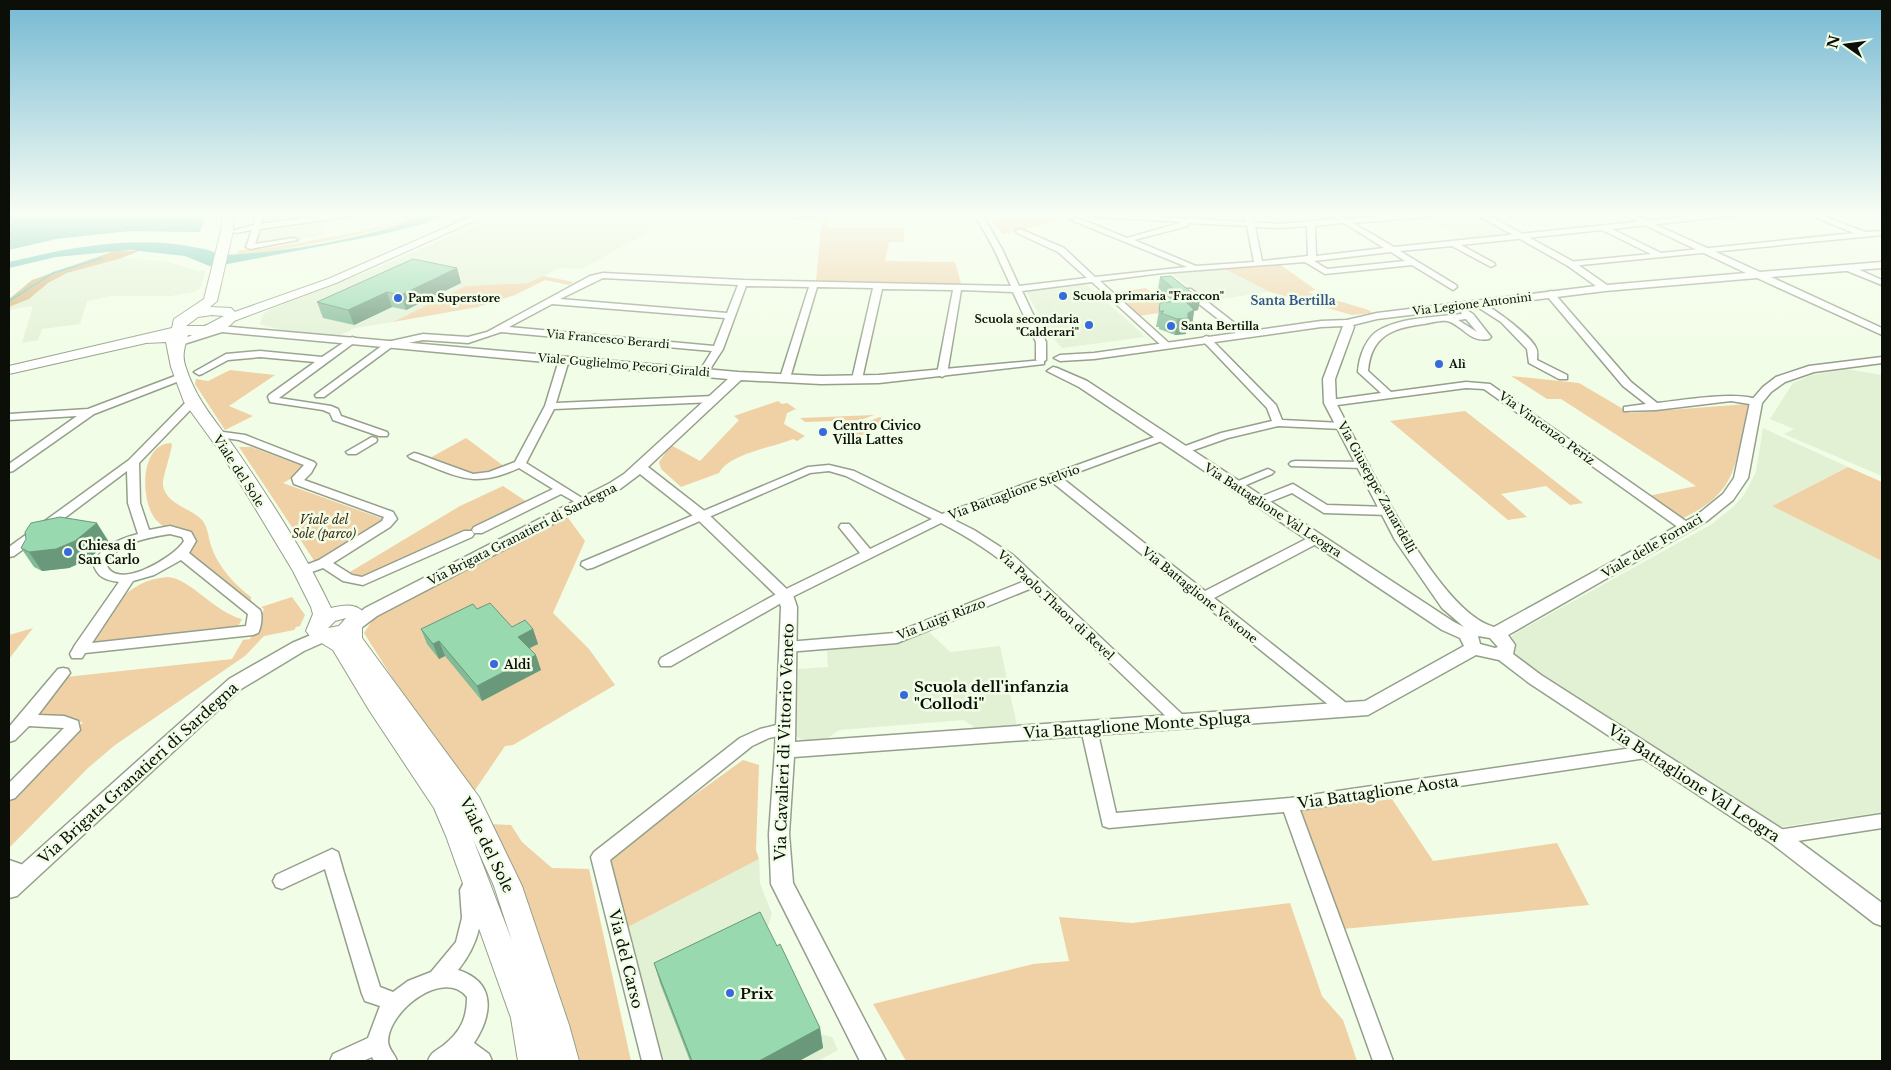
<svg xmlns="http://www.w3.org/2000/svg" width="1891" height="1070" viewBox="0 0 1891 1070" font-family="'Libre Baskerville',serif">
<rect width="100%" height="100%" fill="#f1fde6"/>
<g fill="#e2f1d4">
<polygon points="260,213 359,213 326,217 324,235 250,247"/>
<polygon points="501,213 681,213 582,269 560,268 528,283 465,286 393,322 355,328 339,336 284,331 260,324 263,314 273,308 394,261"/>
<polygon points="1473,213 1511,235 1468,240 1446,228 1439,228 1421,217"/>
<polygon points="122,258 165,261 198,271 206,270 200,288 194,292 171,296 111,296 87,301 80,324 42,329 38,340 22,343 33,306 9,310 9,307 29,299 48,283 67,273"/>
<polygon points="1222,269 1270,292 1205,301 1172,273"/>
<polygon points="1084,283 1134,326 1145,337 1062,348 1050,334 1025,290"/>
<polygon points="1846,369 1882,375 1882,476 1784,434 1794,429 1770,419 1793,383 1812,375"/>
<polygon points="1763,428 1848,467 1772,506 1882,561 1882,812 1780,827 1772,827 1521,662 1512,651 1509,641 1514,634 1712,524 1733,507 1744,495 1756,472"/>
<polygon points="928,631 950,652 1000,646 1017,726 978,729 963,720 839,730 828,738 803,741 796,736 798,669 828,667 827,650 904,641"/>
<polygon points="759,859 760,883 772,914 765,936 811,1031 832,1037 838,1050 818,1061 660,1061 626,928"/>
</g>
<g fill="#f0d1a6">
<path d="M422,213h11c-40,15 -81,24 -123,31 -24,5 -49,10 -73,10l2,-4c24,0 47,-5 70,-9 39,-7 76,-14 113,-28z"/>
<polygon points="985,213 1093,213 1003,234"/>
<polygon points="822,216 830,216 828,228 905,228 903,242 889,242 885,261 955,262 962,287 816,282"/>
<polygon points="1278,263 1316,290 1308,292 1369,310 1372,313 1352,315 1270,292 1220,267"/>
<polygon points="543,276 574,282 569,285 545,280 515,295 478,307 393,322 465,286 528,283"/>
<polygon points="1146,288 1173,311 1138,316 1112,293"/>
<polygon points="230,370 275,375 229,406 253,416 225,430 195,384 196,379 208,381"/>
<path d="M1511,376l68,7 51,30 117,-9 3,1c-18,58 -7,86 -71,115l-31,-24 48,-10 -135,-87h-14z"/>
<path d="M778,401l4,3 5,-1 9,6 -9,4 -3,11 21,12 -8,5 -4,-2c-21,9 -63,14 -74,34l-38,14 -20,-18 -2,-7 12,-17 29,16 39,-41 -5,-4z"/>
<polygon points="1465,411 1583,503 1570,505 1546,486 1501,494 1527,517 1508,520 1390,421"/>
<polygon points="874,415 861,420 805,422 800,418"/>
<polygon points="880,417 888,423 846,442 839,439 860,429 861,424"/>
<path d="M466,438l39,29c-33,15 -45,4 -77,-8z"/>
<path d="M170,443l2,1c-1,10 -10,35 -9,41 3,19 25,22 37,33 8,7 8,18 11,28 8,22 22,37 40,51v4l-62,-48 6,-15c-11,-4 -30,-8 -38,-17 -17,-17 -18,-76 13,-78z"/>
<polygon points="239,447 251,447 305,467 305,471 283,483 383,519 381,525 324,559 315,562"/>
<polygon points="1848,467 1882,482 1882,561 1772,506"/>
<polygon points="503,486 530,504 379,578 365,582 345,575 460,506"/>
<polygon points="566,515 585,541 553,613 589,649 615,685 513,745 505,746 469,799 364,633 374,618 389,607"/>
<path d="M168,577c23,2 46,35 74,42l-7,13 -149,16c23,-33 37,-68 82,-71z"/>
<polygon points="292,597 305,615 300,626 296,627 294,630 264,636 245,656 115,745 88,768 9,848 9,798 83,722 27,720 66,677 232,659 243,640 250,639 264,609 261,607"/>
<polygon points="33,628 9,659 9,635"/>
<polygon points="743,760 759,765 756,850 759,859 626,928 609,869 614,853"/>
<polygon points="1392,799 1433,861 1557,843 1589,905 1343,929 1299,811"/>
<polygon points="489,824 511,825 522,842 552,868 589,869 631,1061 576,1061 516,880"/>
<polygon points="1290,903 1322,996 1343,1020 1357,1061 906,1061 873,1004 1033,964 1069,961 1059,917 1132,923"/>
</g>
<polygon fill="#dab279" points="114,251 139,251 122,258 67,273 48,283 29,299 9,307 9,299 32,280"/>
<g fill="#68c0b3">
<polygon points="9,213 206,213 200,232 130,231 56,239 9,250"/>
<path d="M433,213h17l-27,11 -44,11 -167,32 -27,-11 -55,-6 -74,7 -47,11v-6c58,-14 124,-27 184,-15 9,2 18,2 25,8 71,-2 150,-17 215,-42z"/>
</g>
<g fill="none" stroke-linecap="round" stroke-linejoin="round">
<polyline stroke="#68c0b3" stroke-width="2" points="9,301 53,273 102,258"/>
<g stroke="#95a08b" stroke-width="3">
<g id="minor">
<polygon points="256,213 264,213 261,224 320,216 320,213 328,213 328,215 363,213 359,215 260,229 255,244 294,238 298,240 250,249 246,247 252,230 235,233 231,231 254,225"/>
<path d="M803,213h178l21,36 17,37 68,-8 -29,-26 -41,-19 -1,-2 4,-2 44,19 31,29 92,-10 -116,-47 7,-2 49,20 56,-16 -86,-5 -4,-2 3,-2 150,9 -2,-9h8l2,9 26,2 57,-5 -9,-6h9l9,6 75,-6h32l-4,2 -96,8 41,24 327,-34h24l-4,2 -129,14 49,24 193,-20 -49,-20h10l50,19 17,-1v4l-311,31h-3v-4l83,-8 -49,-24 -141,15 33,18 1,2 -4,2 -39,-21 -52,5 56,34 1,2 -4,3 -41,-25 -87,9 -20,-12 -143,11 -62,8 69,62 2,2 -5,3 -3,-1 -71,-65 -70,9 24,51v18l-5,3 -5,-3v-18l-23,-50 -52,-2 -14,84 -5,3 -5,-3 16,-84 -71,-1 -20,90 -5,3 -5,-3 21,-91 -56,-1 -27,91 -5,3 -5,-3 29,-91 -63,-1 -23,63 -16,25 -3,1 -5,-3 13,-21 -211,-19 -33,11 -45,-3 -30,6 -69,51h-8l-1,-2 72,-53 36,-8 45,3 19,-5 103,-56 13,-3 140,7 268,6 -17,-37 -19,-34h-145l-38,3 -4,-2zM1188,223l59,3 7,36 -58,4 -62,-26 54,-14zM1344,223l40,25 -68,8 -1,-30zM1307,226l1,30 -46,5 -7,-34 25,1zM1391,252l14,9 -78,8 -13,-8zM603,278l135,7 -11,28 -167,-14zM552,304l173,14 -11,28 -205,-19z"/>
<polygon points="1845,266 1851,266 1882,280 1882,285 1845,270"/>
<polygon points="1185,289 1191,289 1246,332 1246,336 1240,336 1185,293"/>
<path d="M1550,291l3,1 78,90 26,21c21,-2 89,-14 104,-1l-5,3 -25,-4 -75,9 -32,1v-4l22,-3 -23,-18 -76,-90 -1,-2z"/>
<path d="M1476,302c11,-1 56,35 60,46 2,3 1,8 1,12l30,15v4h-8l-30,-16 -2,-14 -26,-27 -25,-16z"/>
<path d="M1465,309l8,5 18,23 -2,2c-20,4 -26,-14 -42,-18 -6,-1 -17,2 -23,3 -32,4 -53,12 -56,47l23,21 75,-10 24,2 200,140 2,3 -2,3h-8l-198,-141 -18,-1 -136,18 -5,-3 5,-3 51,-7 -23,-21c1,-15 8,-36 23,-43 24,-12 55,-12 81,-15l-1,-2zM1466,319l11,13 -19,-12z"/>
<polygon points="1206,336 1209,337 1276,405 1282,420 1342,423 1347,426 1342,429 1278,426 1228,438 1188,452 1180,452 1178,450 1180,448 1221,433 1272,421 1267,408 1203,341 1201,339"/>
<polygon points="352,337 355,338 355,342 279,398 331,406 338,409 341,416 387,432 388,434 387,436 379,436 333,420 330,413 323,410 270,402 268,397 269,395 315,362 260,357 228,360 202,374 199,375 194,372 226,354 260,351 322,357"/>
<path d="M564,357l5,3 -13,43 158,-7 5,3 -5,3 -160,7 -28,54 64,40 -6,4 -23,-13 -79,39h-8l-2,-3 2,-3 79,-38 -34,-21c-48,22 -63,7 -109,-10l-2,-2 6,-3 4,1 55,20 16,-2 26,-10 30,-56 14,-46z"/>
<polygon points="183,373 187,374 187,378 94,414 13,471 9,472 9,464 77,416 9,420 9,414 88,409"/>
<path d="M192,399l5,3 -1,2 -57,59 1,40 9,27 21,-4 21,6 5,9 -7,12 71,57c3,5 1,18 -2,23l-5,2 -168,18 -3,5h-10l-2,-4 5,-9 44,-63c-14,-2 -22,-5 -26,-19 10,-17 26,-24 45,-29l-10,-31 -1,-32 -113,85 -5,1v-10l120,-87 59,-60zM170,534l12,3 2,4c-10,17 -70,52 -78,22 11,-20 44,-26 64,-29zM181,560l67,54 -2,12 -154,17 41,-62 21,-6z"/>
<polygon points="216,431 245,435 314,462 316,464 311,473 304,480 393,512 397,519 390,527 333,563 352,575 362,577 464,531 472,531 474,534 472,537 363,585 343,581 323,568 303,575 298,574 296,571 298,568 319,560 382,521 384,517 294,484 292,478 304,465 239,440 212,436 211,434 212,432"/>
<path d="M1163,434l5,3 -1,2 -105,39 143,113 107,-55h8l2,3 -2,3 -106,56 136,108 3,4 -3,4 -5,2 -5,-2 -288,-232 -100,37 22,11 39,25 172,162 3,4 -3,4 -5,2 -5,-2 -143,-137 -135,55 -110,9 -5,-2 -2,-3 2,-3 5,-2 108,-9 130,-52c-25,-24 -53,-42 -84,-58l-151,75 -119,68h-10l-2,-4 2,-4 119,-66 80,-39 -21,-26 2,-3h8l21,25 62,-30 -86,-43 -17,-5 -19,2 -218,95 -5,1 -6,-4 1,-3 226,-95 21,-2 25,6 88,43z"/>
<polygon points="372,437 376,438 377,440 376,442 356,454 348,454 346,452"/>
<polygon points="1295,461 1363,462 1369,465 1363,468 1291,466 1289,464 1291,462"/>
<polygon points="1268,469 1274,472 1272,474 1239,488 1231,488 1229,486 1231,484"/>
<polygon points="1293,484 1327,505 1388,507 1394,511 1388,515 1324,513 1292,493 1259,506 1253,502 1255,499"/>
<polygon points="63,668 68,669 70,673 38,715 64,716 78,721 80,730 15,798 9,800 9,783 64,728 29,726 15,740 9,742 9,727 58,669"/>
<polygon points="785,723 791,725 793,729 791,733 769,738 752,746 610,860 662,1061 642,1061 591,857 594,852 740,738 760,729"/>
<polygon points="1089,723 1095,725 1097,729 1116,813 1290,798 1646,746 1652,748 1654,752 1652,756 1646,758 1300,810 1393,1061 1373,1061 1284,812 1109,828 1103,826 1081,729 1083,725"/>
<polygon points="1882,814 1882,828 1778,844 1772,842 1769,837 1772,832 1778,830"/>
<path d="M332,849l6,3 6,21 36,114 13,5 15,-11 23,-9 25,-30 6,-24 -2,-28 3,-6 6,-2 6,2c14,29 2,63 -17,86 38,12 35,44 16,73l15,11 3,7h-64c3,-9 8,-10 16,-16 17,-14 23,-27 23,-48 -23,-29 -78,13 -79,44 0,8 7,13 9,20h-23l-2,-4 -9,4h-33l3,-7 35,-16 12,-32 -15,-5 -3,-7 -37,-125 -43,20 -6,-2 -3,-6 3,-6z"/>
<polygon points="9,860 32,868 35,873 32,878 26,881 9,876"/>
</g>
</g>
<g stroke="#95a08b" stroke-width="3">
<g id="tertiary">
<path d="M1474,213h10l90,49 33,23 139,-12 -127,-60h11l130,59 122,-10v6l-111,9 111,51v7l-125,-57 -152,13 -228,28 -24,6 1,2 -19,52 1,24c29,54 101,209 158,224l203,-112 26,-21 11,-16 16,-76 13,-15 13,-10 33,-11 73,-9v6l-68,9 -29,10 -14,10 -9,11 -14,75 -15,22 -26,21 -199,114 7,10 -2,9 28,21 244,156 97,72v23l-8,-3 -103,-80 -242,-160 -30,-23 -23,-5 -108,60 -574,42 -5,77 4,49 93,178h-26l-89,-177 -2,-50 6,-84 6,-143 -3,-10 -81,-78 -57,-45 -20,15 -243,127 -16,12h-12l-2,-4 18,-16 245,-125 14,-9 104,-95 -506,-47 -38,12 -6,-3 27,-11v-4l4,-1 529,47 83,4 58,-1 165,-15v4l-165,19 -58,1 -80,-4 -93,87 59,46 86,82 4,12 -2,135 570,-41 99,-55 -4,-8 -18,-8 -363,-243 -32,-16 6,-4 4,1 30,13 367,241 10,5 -22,-19 -47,-68 -71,-137 -1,-24 20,-53 -22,1 -227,32 -34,2 -6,-3 6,-3 34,-2 227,-32 26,-1 30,-7 219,-27 -28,-20zM1478,636l12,2 8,9 -3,1 -15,-4z"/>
<polygon points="325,629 331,631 333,635 331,639 304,651 241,689 17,896 9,898 9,876 229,679 292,643"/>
</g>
</g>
<g stroke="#95a08b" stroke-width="2">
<polygon id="secondary" points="479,213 492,213 336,283 234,321 230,322 224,318 226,315 328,279"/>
</g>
<g stroke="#95a08b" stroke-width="2">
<path id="primary" d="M223,213h10v18l-16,70 -7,6 21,1 7,7c-7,17 -34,22 -50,20 -3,12 -7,20 -2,33 11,34 31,54 51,83 34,50 68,102 94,157 15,-4 28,-5 36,9l-5,11v10l117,159 43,89 47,139 10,36h-61l-7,-43 -65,-182 -12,-28 -65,-98 -36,-60 -23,-14 -4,-5 7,-17 -2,-7 -18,-36 -44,-73 -28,-45 -37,-51 -13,-35 -5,-25 -20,1 -137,31v-8l163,-38 2,-9 30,-20 17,-68zM212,315l12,1 -19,10h-19l12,-9zM346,618l-7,8 -11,2 7,-7zM473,839l21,47 18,55z"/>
</g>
<use href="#minor" fill="#fff" fill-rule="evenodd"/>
<use href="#tertiary" fill="#fff" fill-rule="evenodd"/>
<use href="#secondary" fill="#fff" fill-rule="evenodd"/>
<use href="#primary" fill="#fff" fill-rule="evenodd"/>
</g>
<g fill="#83bb97">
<polygon points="457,268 461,283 406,310 392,307 354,325 323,318 317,302"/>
<polygon points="1160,277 1200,299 1198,310 1194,311 1192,326 1186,329 1186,334 1175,335 1159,329 1159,327 1156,327 1159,311 1172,301 1158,289"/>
<polygon points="109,542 87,560 69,568 42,571 34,567 21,548"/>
<polygon points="477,609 512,627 533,629 538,644 530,648 541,670 482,701 445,656 439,659 427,644 421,629"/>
<polygon points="777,946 820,1028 823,1048 799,1061 690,1061 660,983 654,963"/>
</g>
<g fill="#6a987b">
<polygon points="457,268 461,283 406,310 401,295"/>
<polygon points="387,292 392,307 354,325 348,310"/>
<polygon points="1200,299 1198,310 1194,311 1192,326 1186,329 1186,334 1175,335 1177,319 1185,312 1187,301"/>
<polygon points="97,523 109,542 87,560 69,568 42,571 29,552"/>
<polygon points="533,629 538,644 523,651 518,637"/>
<polygon points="439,641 445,656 439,659 433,644"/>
<polygon points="536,655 541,670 482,701 477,686"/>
<polygon points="820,1028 823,1048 799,1061 759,1061"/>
</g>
<g fill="#98d9b0" stroke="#6a987b">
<polygon points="413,259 457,268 401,295 387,292 348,310 317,302"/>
<polygon points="1171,276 1200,299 1187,301 1160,277"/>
<polygon points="1184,300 1194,310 1188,313 1188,318 1177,319 1161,313 1164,311 1159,311 1160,303"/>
<polygon points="60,517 97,523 75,541 56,549 29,552 21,548 26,539 25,532 31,523"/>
<polygon points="490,603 512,627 525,620 533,629 518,637 536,655 477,686 439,641 433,644 421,629 473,604 477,609"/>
<polygon points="760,912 777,946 780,944 820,1028 759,1061 692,1061 654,963"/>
</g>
<linearGradient id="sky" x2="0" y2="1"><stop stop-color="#75b9d3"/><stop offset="0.59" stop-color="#f9fef4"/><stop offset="1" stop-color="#f9fef4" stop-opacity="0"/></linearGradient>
<rect width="1891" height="363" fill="url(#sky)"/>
<g fill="#376ada" stroke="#f1fde6" stroke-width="2">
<circle cx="1063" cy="296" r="5"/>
<circle cx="398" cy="298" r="5"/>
<circle cx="1089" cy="325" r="5"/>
<circle cx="1171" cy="326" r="5"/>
<circle cx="1439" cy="364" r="5"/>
<circle cx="823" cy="432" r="5"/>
<circle cx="68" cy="552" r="5"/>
<circle cx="494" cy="664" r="5"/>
<circle cx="904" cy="695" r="5"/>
<circle cx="730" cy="993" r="5"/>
</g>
<g text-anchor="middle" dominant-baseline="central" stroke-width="5" stroke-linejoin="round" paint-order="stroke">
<g font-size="11" font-weight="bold" fill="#0b0f08" stroke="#f1fde6" text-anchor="start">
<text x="1073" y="296">Scuola primaria "Fraccon"</text>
<text x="408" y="298">Pam Superstore</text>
<text x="1079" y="319" text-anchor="end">Scuola secondaria<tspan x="1079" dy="13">"Calderari"</tspan></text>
<text x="1181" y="326">Santa Bertilla</text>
<text x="1449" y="364">Alì</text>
</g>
<g font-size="11" fill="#0b0f08" stroke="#f1fde6">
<text transform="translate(1472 304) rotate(-7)">Via Legione Antonini</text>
<text transform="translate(608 339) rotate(5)">Via Francesco Berardi</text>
<text transform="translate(624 365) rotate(5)">Viale Guglielmo Pecori Giraldi</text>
</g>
<g font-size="12" font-weight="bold" fill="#36528b" stroke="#f1fde6">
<text x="1293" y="300">Santa Bertilla</text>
</g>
<g font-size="12" font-weight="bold" fill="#0b0f08" stroke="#f1fde6" text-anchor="start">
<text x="833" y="425">Centro Civico<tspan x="833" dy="14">Villa Lattes</tspan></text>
<text x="78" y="545">Chiesa di<tspan x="78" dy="14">San Carlo</tspan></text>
<text x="504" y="664">Aldi</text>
</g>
<g font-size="12" fill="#0b0f08" stroke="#f1fde6">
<text transform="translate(1547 428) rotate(36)">Via Vincenzo Periz</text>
<text transform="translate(239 471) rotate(57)">Viale del Sole</text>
<text transform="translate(1377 487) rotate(61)">Via Giuseppe Zanardelli</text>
<text transform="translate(1014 492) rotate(-20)">Via Battaglione Stelvio</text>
<text transform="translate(1273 510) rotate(33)">Via Battaglione Val Leogra</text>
<text transform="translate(522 534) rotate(-27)">Via Brigata Granatieri di Sardegna</text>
<text transform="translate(1652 546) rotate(-30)">Viale delle Fornaci</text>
<text transform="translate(1200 595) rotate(39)">Via Battaglione Vestone</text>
<text transform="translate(1056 605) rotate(43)">Via Paolo Thaon di Revel</text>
<text transform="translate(941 619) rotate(-21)">Via Luigi Rizzo</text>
</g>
<g font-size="12" font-style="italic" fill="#37260b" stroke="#f1fde6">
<text x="324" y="519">Viale del<tspan x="324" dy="14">Sole (parco)</tspan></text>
</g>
<g font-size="15" font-weight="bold" fill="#0b0f08" stroke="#f1fde6" text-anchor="start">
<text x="914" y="686">Scuola dell'infanzia<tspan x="914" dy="17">"Collodi"</tspan></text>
<text x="740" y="993">Prix</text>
</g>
<g font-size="15" fill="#0b0f08" stroke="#f1fde6">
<text transform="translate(1137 725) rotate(-4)">Via Battaglione Monte Spluga</text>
<text transform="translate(784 742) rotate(-88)">Via Cavalieri di Vittorio Veneto</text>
<text transform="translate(138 773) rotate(-42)">Via Brigata Granatieri di Sardegna</text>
<text transform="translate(1694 783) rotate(33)">Via Battaglione Val Leogra</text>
<text transform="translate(1378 792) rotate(-8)">Via Battaglione Aosta</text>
<text transform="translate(487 845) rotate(64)">Viale del Sole</text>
<text transform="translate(626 959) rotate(76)">Via del Carso</text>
</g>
</g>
<rect width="1891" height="1070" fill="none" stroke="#0b0f08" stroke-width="20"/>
<g transform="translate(1846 45) rotate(284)" stroke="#f1fde6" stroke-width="4" paint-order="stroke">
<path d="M0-4L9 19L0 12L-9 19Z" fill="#0b0f08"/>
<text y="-8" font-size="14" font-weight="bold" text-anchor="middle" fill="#0b0f08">N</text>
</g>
</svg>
